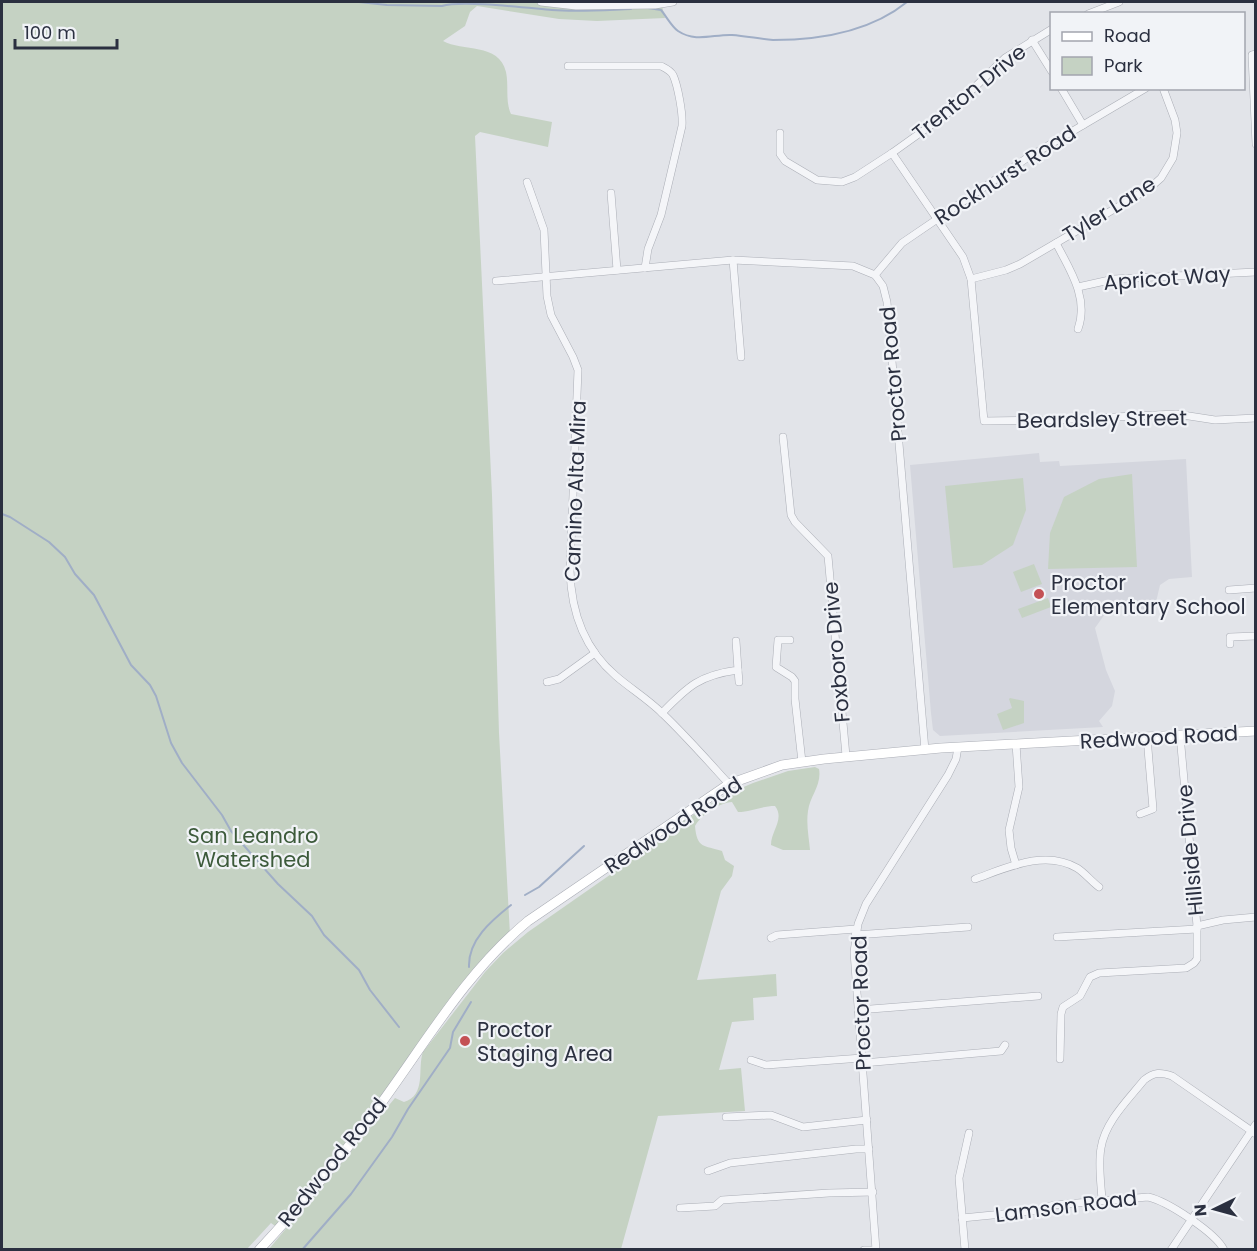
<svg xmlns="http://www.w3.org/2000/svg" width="1257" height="1251" viewBox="0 0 1257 1251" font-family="Poppins,sans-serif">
<rect width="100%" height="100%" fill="#e2e4e9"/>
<polygon fill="#d4d6de" points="1039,453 1040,462 1059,461 1060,466 1186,459 1192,577 1169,579 1160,585 1156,602 1148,610 1112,604 1095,628 1106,670 1115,691 1112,706 1099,721 1103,727 940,736 933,730 931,713 910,465"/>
<g fill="#c5d2c3">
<path d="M2,2h659l4,16 -68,3 -38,-2 -82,-13 -7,6 -5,14 -22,15c19,11 56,1 63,31 3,14 -1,29 5,42l41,8 -4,25 -68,-15 -5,4 17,359 7,238 11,202 -37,41 -97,135 -98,117 -7,-5 -24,26h-245z"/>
<polygon points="1132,474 1137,567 1048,569 1050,533 1064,497 1099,479"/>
<polygon points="1023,478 1026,510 1013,545 982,565 953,568 945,486"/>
<polygon points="1034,564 1042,584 1021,592 1013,572"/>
<polygon points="1048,598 1051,607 1022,618 1018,609"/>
<polygon points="1010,698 1024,701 1024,723 1003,730 997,714 1012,708 1009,699"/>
<path d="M815,767l4,2c3,16 -9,27 -11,42 -2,13 1,27 2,39h-27l-12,-5c0,-14 14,-26 4,-39 -14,0 -24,6 -37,6l-6,-10c-13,1 -30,12 -37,24 2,23 9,19 27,25l3,9 9,6 -2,10 -11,15 -24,89 79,-6 1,22 -24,2 1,22 -22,2 -13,48 22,-2 4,43 -87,5 -37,133h-352l126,-151 9,4c23,-7 13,-34 19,-50l62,-80 18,-19 25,-21 99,-69 52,-39 46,-29 28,-12 35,-12z"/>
</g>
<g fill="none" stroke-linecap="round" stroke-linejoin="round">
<g stroke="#a0aec6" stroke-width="2">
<path d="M359,2l28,3 55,1c20,-6 86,2 110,4 26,2 53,0 79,-1"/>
<path d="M648,8l13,2c5,6 11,17 17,21 18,12 36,3 54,4 14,1 28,4 41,5 46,0 97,-8 134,-38"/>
<polyline points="2,514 10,517 49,542 65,557 75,574 94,595 131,665 150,685 156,696 171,743 182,763 222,815 231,831 278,884 312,916 324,935 359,970 370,990 399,1027"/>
<polyline points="525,895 539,887 584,846"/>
<path d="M469,967c-1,-27 22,-46 42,-62"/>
<polyline points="302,1250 351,1194 392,1137 408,1109 450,1048 453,1032 471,1002"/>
</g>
<g stroke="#abaeb6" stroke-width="8">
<g id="minor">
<polyline points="541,2 576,6 655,5 673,2"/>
<polyline points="1088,14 1119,2"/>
<polyline points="1032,40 1052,72"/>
<polyline points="1256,54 1252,55 1256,144"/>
<path d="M568,66h93c4,2 9,4 12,9 5,11 10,39 9,51l-21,89 -13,34 -3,19"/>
<polyline points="1061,88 1083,125"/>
<polyline points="780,133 780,154 785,161 817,180 842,182 855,177 892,153 948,113 1005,58 1052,29"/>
<polyline points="892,153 963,257 971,279 984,421 1053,420 1176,414 1215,420 1256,418"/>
<path d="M527,182l17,48 3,66 4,19 22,42 5,13 -8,200c1,41 13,78 46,106 15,13 32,23 47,38 23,22 44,46 66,70"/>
<polyline points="611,193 617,270"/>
<path d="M1056,243c14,27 33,55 22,86"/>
<polyline points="733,260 741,357"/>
<polyline points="875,275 902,243 1027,158 1146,88"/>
<polyline points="971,279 1006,270 1020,264 1128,201 1152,186 1161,178 1173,158 1177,133 1175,120 1163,88"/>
<polyline points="496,281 733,260 853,266 875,275 883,286 887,302 925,750"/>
<polyline points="1078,287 1114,279 1256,272"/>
<polyline points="783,437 791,515 795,522 828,556 846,756"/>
<polyline points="1229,590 1256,588"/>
<polyline points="790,640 778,640 776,667 792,677 795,681 795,699 802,762"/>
<polyline points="1230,644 1230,637 1256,636"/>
<polyline points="738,670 739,682"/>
<polyline points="547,682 559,679 595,653"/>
<path d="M662,713c26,-27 38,-38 76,-43l-2,-29"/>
<polyline points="1016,744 1019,787 1009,830 1011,848 1016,865"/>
<polyline points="1140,814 1153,809 1147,737"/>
<path d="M975,879c31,-11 70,-30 102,-11 8,5 14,13 22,19"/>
<polyline points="1197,926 1223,920 1256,917"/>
<polyline points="855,935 968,927"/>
<polyline points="1057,937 1197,929"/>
<polyline points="771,938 777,935 856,929"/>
<polyline points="858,1010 1038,996"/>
<polyline points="1060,1059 1061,1014 1063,1007 1080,996 1090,977 1099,973 1186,968 1194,963 1197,959 1197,926 1180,735"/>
<polyline points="751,1060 766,1065 862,1058"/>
<polyline points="863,1063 1001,1051 1005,1045"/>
<polyline points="726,1117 771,1115 803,1127 867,1120"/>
<polyline points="708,1171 730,1163 856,1149 869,1149"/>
<path d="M1102,1200c-1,-17 -4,-36 -1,-52 4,-26 27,-48 43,-68 10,-8 17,-8 28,-4l84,58"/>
<polyline points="680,1208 715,1206 722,1200 829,1193 873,1192"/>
<path d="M962,1218l70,-7 22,-6 94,-8c19,4 68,36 76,53"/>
<polyline points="864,1250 872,1250"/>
<polyline points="876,1250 854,952 858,924 866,904 948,775 956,759 958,747"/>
<polyline points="965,1250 959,1178 969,1133"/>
<polyline points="1171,1250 1256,1124"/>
</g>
</g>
<g stroke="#abaeb6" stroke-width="10">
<path id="secondary" d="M259,1250c41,-44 82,-92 118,-141 48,-65 88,-136 151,-188l201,-137 53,-19 42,-6 117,-11 315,-17"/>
</g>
<use href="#minor" stroke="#f4f5f8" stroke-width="7"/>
<use href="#secondary" stroke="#fff" stroke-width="9"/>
</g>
<g fill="#c45155" stroke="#f1f3f7" stroke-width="2">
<circle cx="1039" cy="594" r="6"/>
<circle cx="465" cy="1041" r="6"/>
</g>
<g text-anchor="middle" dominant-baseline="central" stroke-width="4.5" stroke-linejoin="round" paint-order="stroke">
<g font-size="21" fill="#2b3040" stroke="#f1f3f7">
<text transform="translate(969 92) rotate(-39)">Trenton Drive</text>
<text transform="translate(1005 175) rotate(-33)">Rockhurst Road</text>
<text transform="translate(1109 209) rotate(-32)">Tyler Lane</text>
<text transform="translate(1167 278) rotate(-4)">Apricot Way</text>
<text transform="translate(893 374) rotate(-95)">Proctor Road</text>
<text transform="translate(1102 419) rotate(-1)">Beardsley Street</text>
<text transform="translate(575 491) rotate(-88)">Camino Alta Mira</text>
<text transform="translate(836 652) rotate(-95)">Foxboro Drive</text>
<text transform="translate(1159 737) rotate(-3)">Redwood Road</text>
<text transform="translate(673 825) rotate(-33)">Redwood Road</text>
<text transform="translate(1190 850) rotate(-95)">Hillside Drive</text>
<text transform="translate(861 1003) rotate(-92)">Proctor Road</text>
<text transform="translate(332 1162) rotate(-51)">Redwood Road</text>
<text transform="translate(1066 1206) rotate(-7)">Lamson Road</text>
</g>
<g font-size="21" fill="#2b3040" stroke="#f1f3f7" text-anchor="start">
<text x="1051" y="582">Proctor<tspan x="1051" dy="24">Elementary School</tspan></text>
<text x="477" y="1029">Proctor<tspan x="477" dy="24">Staging Area</tspan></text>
</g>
<g font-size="21" fill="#3c5a3a" stroke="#f1f3f7">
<text x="253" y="835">San Leandro<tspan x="253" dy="24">Watershed</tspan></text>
</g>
</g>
<rect width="1257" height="1251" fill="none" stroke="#2b3040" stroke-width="6"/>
<rect x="1050" y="12" width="195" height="78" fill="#f1f3f7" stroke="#a2a5ae" stroke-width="1.5"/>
<rect x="1062" y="32" width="30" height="9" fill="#ffffff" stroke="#a2a5ae" stroke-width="1.5"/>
<text x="1104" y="42" font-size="18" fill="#2b3040">Road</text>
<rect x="1062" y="57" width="30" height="18" fill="#c5d2c3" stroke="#a2a5ae" stroke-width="1.5"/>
<text x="1104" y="72" font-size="18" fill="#2b3040">Park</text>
<g transform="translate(1215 1209) rotate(265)" stroke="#f1f3f7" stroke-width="4.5" paint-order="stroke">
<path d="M0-4.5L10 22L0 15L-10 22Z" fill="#2b3040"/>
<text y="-9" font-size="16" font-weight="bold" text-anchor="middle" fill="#2b3040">N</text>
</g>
<path d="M15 39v9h102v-9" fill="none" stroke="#2b3040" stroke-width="3"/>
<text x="24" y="39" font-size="18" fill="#2b3040" stroke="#f1f3f7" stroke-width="4.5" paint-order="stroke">100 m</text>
</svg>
